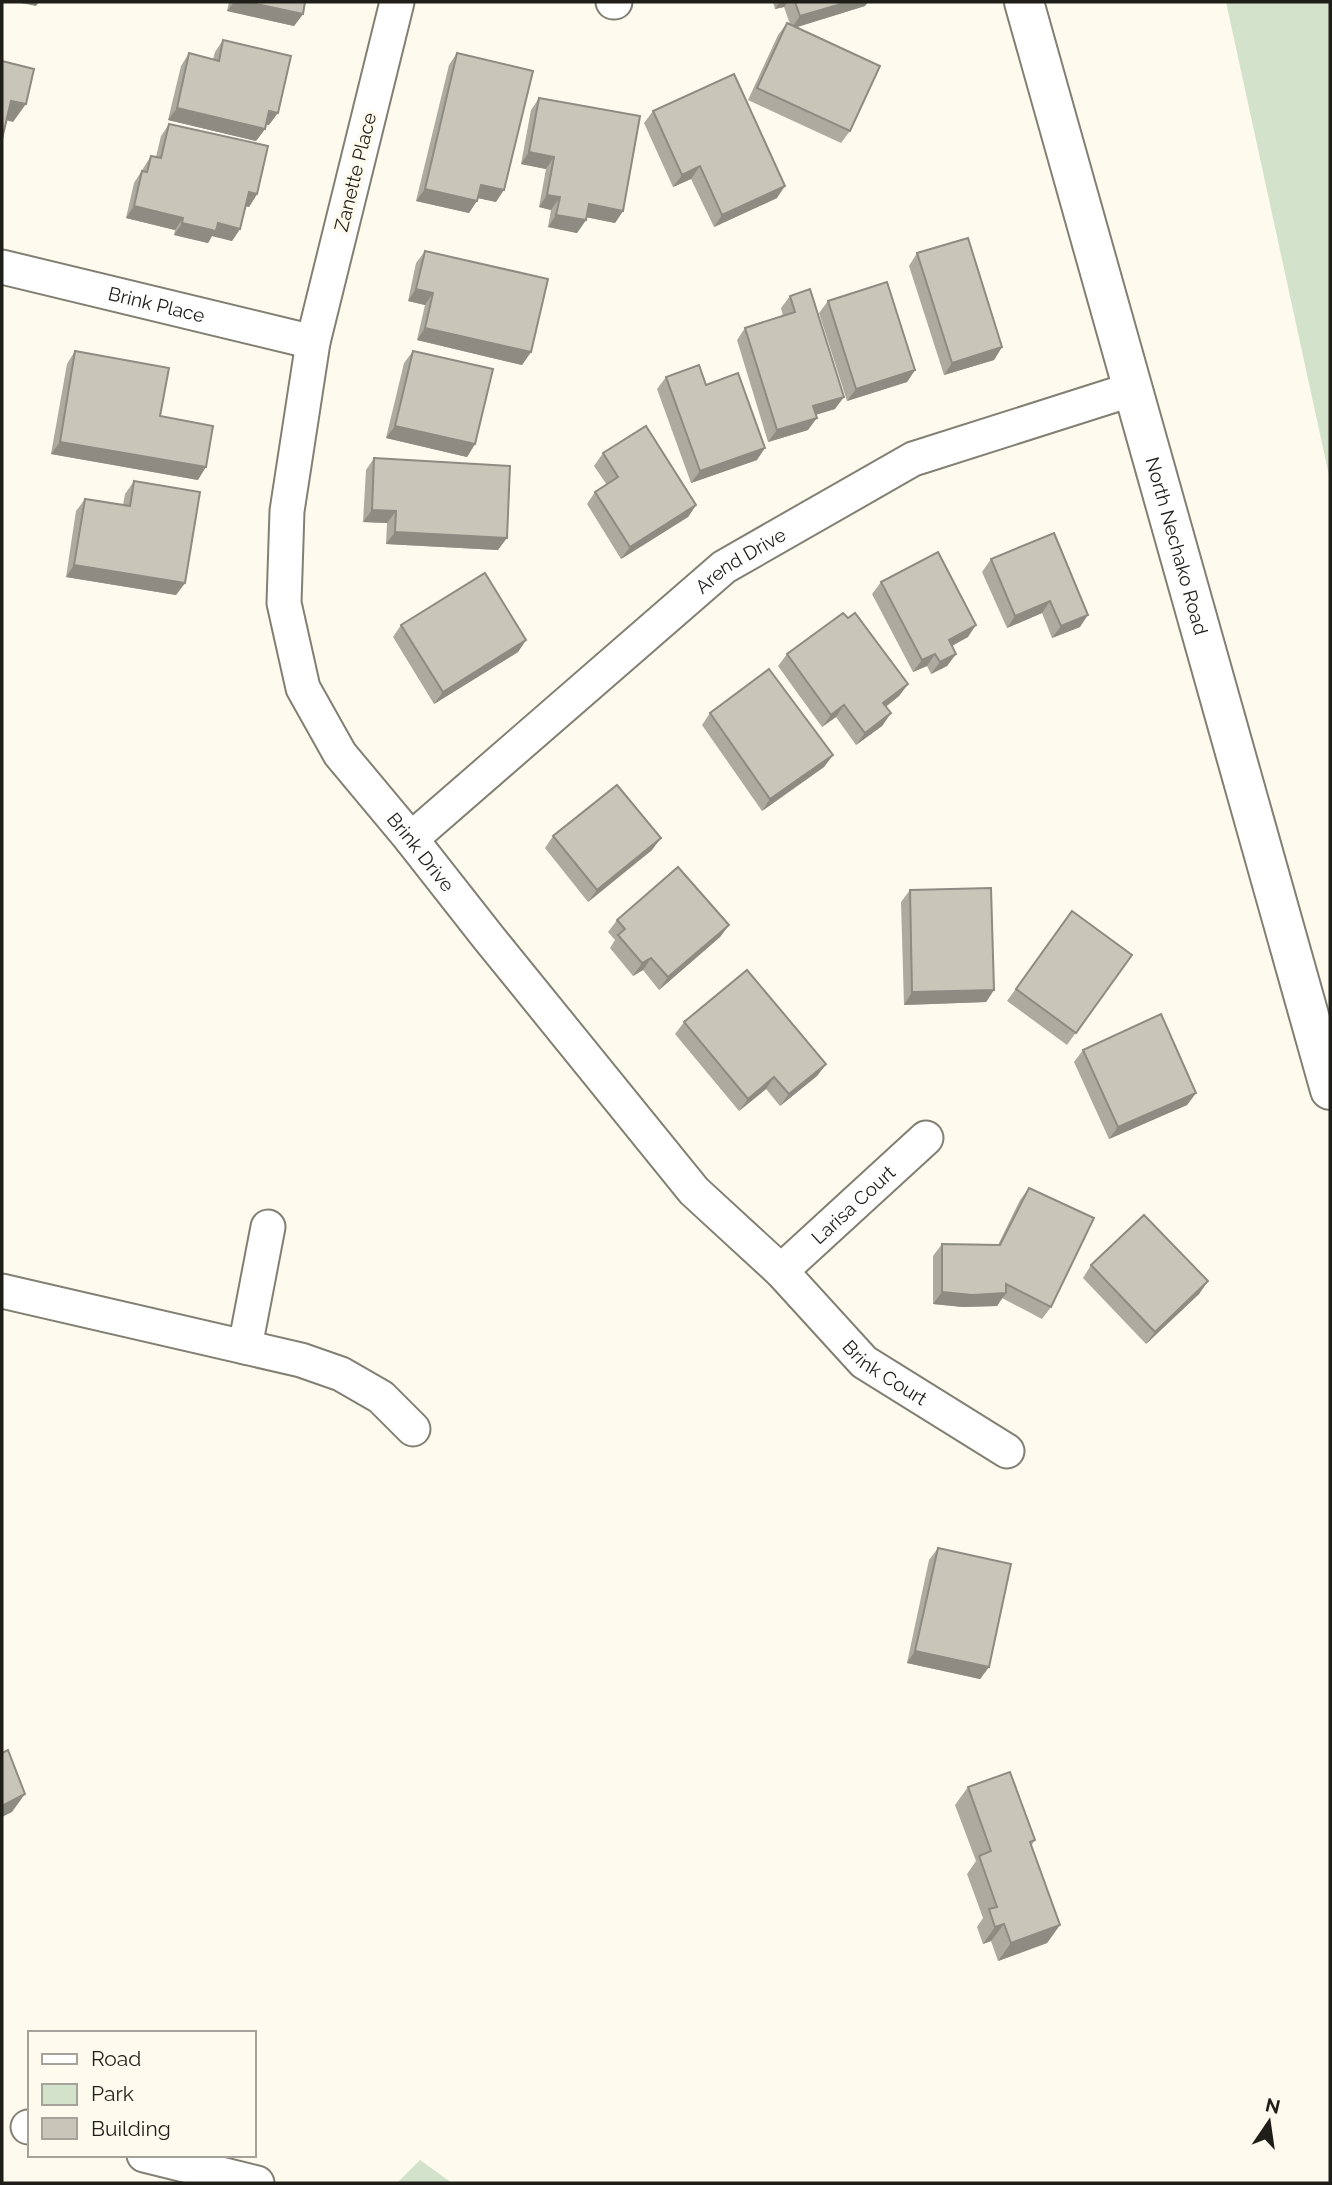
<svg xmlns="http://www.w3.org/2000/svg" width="1332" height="2185" viewBox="0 0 1332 2185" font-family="Raleway,sans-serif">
<rect width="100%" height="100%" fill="#fefbee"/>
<g fill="#d3e2cb">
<polygon points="1226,2 1330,2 1330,480"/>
<polygon points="420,2160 452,2183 397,2183"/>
</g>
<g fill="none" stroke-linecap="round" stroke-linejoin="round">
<g stroke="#827f73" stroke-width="37">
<g id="street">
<path id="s1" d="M397,2l-84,340 -26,169 -3,92 19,85 37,66 71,85 77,98 206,254 87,80 83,91 143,89"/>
<polyline points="613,2 615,2"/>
<path id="s2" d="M2,267l311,75"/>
<path id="s3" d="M411,839l313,-272 189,-108 220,-70"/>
<path id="s4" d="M781,1271l145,-133"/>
<polyline points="2,1291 301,1360 341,1374 381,1397 413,1429"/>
<polyline points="245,1347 268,1227"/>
<polyline points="28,2127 30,2127"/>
<polyline points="144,2155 257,2183"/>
</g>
</g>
<g stroke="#827f73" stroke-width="42">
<g id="secondary">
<path id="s5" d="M1024,2l306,1088"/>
</g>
</g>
<use href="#street" stroke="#fff" stroke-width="33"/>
<use href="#secondary" stroke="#fff" stroke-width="38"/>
</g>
<g fill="#adaa9f">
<polygon points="229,2 305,2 303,14 294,26 227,11"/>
<polygon points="773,2 868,2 865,6 796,27 850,131 841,143 748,100 778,35 787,23 790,24 784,7 775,9"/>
<polygon points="223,40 269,125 266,125 265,129 256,141 168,120 181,66 189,53 213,59 215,52"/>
<polygon points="457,53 496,202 478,198 469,213 416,201 449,65"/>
<polygon points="539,98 623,211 615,223 586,217 586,220 577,233 548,227 551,210 539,207 546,169 521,164 531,110"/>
<polygon points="653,111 777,198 714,227 691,179 673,187 644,123"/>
<polygon points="169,124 257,194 249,207 246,206 240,229 232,241 212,236 208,243 174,235 175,230 126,218 134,183 151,156 156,157 161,136"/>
<polygon points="425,251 531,352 522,365 417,340 425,305 408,301 416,263"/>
<polygon points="917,253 1002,347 994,360 944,375 909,266"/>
<polygon points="790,296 835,409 816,415 808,430 768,442 737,340 745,328 783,316 781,308"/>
<polygon points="828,301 915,370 907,382 847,401 819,313"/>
<polygon points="75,351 160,416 198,480 51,454 67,364"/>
<polygon points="413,351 475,444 467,457 386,438 404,363"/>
<polygon points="666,377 706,385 757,460 691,483 657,389"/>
<polygon points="603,453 696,505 688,517 621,559 587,504 595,492 607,485 594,466"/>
<polygon points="374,458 498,550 386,544 387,523 363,522 366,470"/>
<polygon points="134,481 185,583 176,595 66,577 76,511 85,499 123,505 125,494"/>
<polygon points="1054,533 1080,627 1052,638 1042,613 1007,628 982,572 991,559"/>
<polygon points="881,582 968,637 952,646 956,654 947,666 931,674 927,666 913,672 872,594"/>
<polygon points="848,618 908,684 899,696 886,707 891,713 882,726 856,745 836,717 822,727 778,666 787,654"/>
<polygon points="401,625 526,640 518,652 434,704 393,637"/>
<polygon points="710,713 833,755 824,767 762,811 702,725"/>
<polygon points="553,836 652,850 588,902 545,848"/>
<polygon points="910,890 994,990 986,1002 904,1005 901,902"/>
<polygon points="1072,911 1132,955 1067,1045 1007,1001"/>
<polygon points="617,920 729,925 720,937 659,990 643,970 633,976 610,948 615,940 608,932"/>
<polygon points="684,1022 826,1064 817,1076 780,1106 766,1089 739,1111 675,1034"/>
<polygon points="1083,1050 1196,1093 1187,1105 1109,1139 1074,1062"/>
<polygon points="1029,1188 1051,1307 1042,1319 1002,1298 997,1306 963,1307 933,1304 933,1256 942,1244 998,1245 1020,1200"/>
<polygon points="1091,1265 1208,1281 1199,1294 1146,1344 1083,1278"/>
<polygon points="938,1548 989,1667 980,1679 907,1663 929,1560"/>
<polygon points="968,1787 1035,1840 1031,1846 1060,1925 1047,1943 998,1961 991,1941 983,1944 977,1927 983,1918 967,1874 976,1861 955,1805"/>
</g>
<g fill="#8d8b82">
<polygon points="16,2 39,2 36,6"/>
<polygon points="234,2 247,2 303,14 294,26 227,11"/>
<polygon points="780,2 788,2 784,7 775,9"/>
<polygon points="848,2 868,2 865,6 791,29 800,16"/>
<polygon points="11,101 26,104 13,122 2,119"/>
<polygon points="177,108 265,129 256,141 168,120"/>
<polygon points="269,111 278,113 269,125 260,123"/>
<polygon points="529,152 554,157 546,169 521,164"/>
<polygon points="700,166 691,179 673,187 682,175"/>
<polygon points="481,185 504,190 496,202 473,197"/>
<polygon points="785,186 777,198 714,227 722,215"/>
<polygon points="425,189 477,201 469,213 416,201"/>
<polygon points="249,192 257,194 249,207 240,205"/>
<polygon points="547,195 560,197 551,210 539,207"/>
<polygon points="589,204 623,211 615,223 580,216"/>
<polygon points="134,206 183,218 175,230 126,218"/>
<polygon points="556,215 586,220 577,233 548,227"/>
<polygon points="182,223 218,223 240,229 232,241 212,236 208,243 174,235"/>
<polygon points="416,289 433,293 425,305 408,301"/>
<polygon points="425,328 531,352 522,365 417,340"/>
<polygon points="1002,347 994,360 944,375 952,363"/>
<polygon points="915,370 907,382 847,401 856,389"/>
<polygon points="844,397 835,409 804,418 813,406"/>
<polygon points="817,418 808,430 768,442 777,430"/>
<polygon points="395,426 475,444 467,457 386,438"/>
<polygon points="60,442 206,467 198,480 51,454"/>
<polygon points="765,448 757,460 691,483 700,471"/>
<polygon points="696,505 688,517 621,559 630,547"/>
<polygon points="372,510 396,511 387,523 363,522"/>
<polygon points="395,532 507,538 498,550 386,544"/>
<polygon points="74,565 185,583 176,595 66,577"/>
<polygon points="1050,601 1042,613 1007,628 1015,616"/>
<polygon points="1088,615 1080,627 1052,638 1061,626"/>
<polygon points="976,625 968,637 940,652 949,640"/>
<polygon points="526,640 518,652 434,704 443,692"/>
<polygon points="935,654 927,666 913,672 922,660"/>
<polygon points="956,654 947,666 931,674 940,662"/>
<polygon points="908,684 899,696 874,715 883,703"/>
<polygon points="844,705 836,717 822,727 831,715"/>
<polygon points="891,713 882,726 856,745 865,733"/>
<polygon points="833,755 824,767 762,811 770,799"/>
<polygon points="661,838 652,850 588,902 597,890"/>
<polygon points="729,925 720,937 659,990 668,977"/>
<polygon points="651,958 643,970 633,976 642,963"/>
<polygon points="994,990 986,1002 904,1005 912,992"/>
<polygon points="826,1064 817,1076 780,1106 789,1094"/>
<polygon points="774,1077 766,1089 739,1111 748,1099"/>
<polygon points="1196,1093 1187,1105 1109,1139 1118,1127"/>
<polygon points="1208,1281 1199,1294 1146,1344 1155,1332"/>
<polygon points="942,1292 1006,1293 997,1306 963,1307 933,1304"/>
<polygon points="915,1651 989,1667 980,1679 907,1663"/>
<polygon points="25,1794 12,1812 2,1817 2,1806"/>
<polygon points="1004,1924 991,1941 983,1944 995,1927"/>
<polygon points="1060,1925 1047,1943 998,1961 1011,1943"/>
</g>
<g fill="#c9c6b9" stroke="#8d8b82" stroke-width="2">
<polygon points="247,2 305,2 303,14"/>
<polygon points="795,2 848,2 800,16"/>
<polygon points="787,23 880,66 850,131 757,88"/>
<polygon points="223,40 291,56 278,113 269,111 265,129 177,108 189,53 219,61"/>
<polygon points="457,53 533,71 504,190 481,185 477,201 425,189"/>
<polygon points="2,61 34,69 26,104 11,101 2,139"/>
<polygon points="734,74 785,186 722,215 700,166 682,175 653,111"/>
<polygon points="539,98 640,116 623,211 589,204 586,220 556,215 560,197 547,195 554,157 529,152"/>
<polygon points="169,124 268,146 257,194 249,192 240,229 218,223 216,231 182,223 183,218 134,206 142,171 147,172 151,156 161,158"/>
<polygon points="968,238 1002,347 952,363 917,253"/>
<polygon points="425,251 548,279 531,352 425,328 433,293 416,289"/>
<polygon points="887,282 915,370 856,389 828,301"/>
<polygon points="810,289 844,397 813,406 817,418 777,430 745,328 795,312 790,296"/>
<polygon points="75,351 169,368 160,416 213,426 206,467 60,442"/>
<polygon points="413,351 493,369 475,444 395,426"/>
<polygon points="699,365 706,385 738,373 765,448 700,471 666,377"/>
<polygon points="646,426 696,505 630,547 595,492 618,477 603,453"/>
<polygon points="374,458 510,466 507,538 395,532 396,511 372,510"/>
<polygon points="134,481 200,492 185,583 74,565 85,499 130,506"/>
<polygon points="1054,533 1088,615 1061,626 1050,601 1015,616 991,559"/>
<polygon points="938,552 976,625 949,640 956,654 940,662 935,654 922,660 881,582"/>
<polygon points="485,573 526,640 443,692 401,625"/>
<polygon points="843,613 848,618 855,613 908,684 883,703 891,713 865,733 844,705 831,715 787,654"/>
<polygon points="769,669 833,755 770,799 710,713"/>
<polygon points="617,785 661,838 597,890 553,836"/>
<polygon points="678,867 729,925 668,977 651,958 642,963 618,935 625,929 617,920"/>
<polygon points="991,888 994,990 912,992 910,890"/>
<polygon points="1072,911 1132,955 1076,1033 1016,989"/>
<polygon points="747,970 826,1064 789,1094 774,1077 748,1099 684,1022"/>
<polygon points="1161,1014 1196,1093 1118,1127 1083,1050"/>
<polygon points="1029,1188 1094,1218 1051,1307 1006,1284 1006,1293 972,1295 942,1292 942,1244 1000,1245"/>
<polygon points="1144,1215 1208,1281 1155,1332 1091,1265"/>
<polygon points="938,1548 1011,1564 989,1667 915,1651"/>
<polygon points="8,1750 25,1794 2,1806 2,1753"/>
<polygon points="1010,1772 1035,1840 1030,1842 1060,1925 1011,1943 1004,1924 995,1927 989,1909 997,1907 979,1856 991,1851 968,1787"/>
</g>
<g text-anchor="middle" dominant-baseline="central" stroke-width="7" stroke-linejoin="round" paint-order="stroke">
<g font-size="19" fill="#1f1e19" stroke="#fefbee">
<text transform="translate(355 172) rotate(-76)">Zanette Place</text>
<text stroke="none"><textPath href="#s2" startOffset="159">Brink Place</textPath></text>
<text stroke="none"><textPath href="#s5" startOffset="565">North Nechako Road</textPath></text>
<text stroke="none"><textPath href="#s3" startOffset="432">Arend Drive</textPath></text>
<text stroke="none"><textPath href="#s1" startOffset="903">Brink Drive</textPath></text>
<text stroke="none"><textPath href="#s4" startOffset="98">Larisa Court</textPath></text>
<text stroke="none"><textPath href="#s1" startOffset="1603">Brink Court</textPath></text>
</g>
</g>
<rect width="1332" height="2185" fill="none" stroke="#1f1e19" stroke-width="7"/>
<rect x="28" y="2031" width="228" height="126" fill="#fefbee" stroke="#a5a399" stroke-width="2"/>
<rect x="42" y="2054" width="35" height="10" fill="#ffffff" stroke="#a5a399" stroke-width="2"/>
<text x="91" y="2066" font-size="21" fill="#1f1e19">Road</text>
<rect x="42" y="2084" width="35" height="21" fill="#d3e2cb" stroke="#a5a399" stroke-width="2"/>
<text x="91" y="2101" font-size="21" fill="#1f1e19">Park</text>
<rect x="42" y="2118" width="35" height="21" fill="#c9c6b9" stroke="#a5a399" stroke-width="2"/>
<text x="91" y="2136" font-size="21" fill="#1f1e19">Building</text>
<g transform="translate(1269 2122) rotate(13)" stroke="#fefbee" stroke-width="5" paint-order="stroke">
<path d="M0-5L12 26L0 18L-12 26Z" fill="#1f1e19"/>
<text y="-10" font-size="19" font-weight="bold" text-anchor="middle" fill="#1f1e19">N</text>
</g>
</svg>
